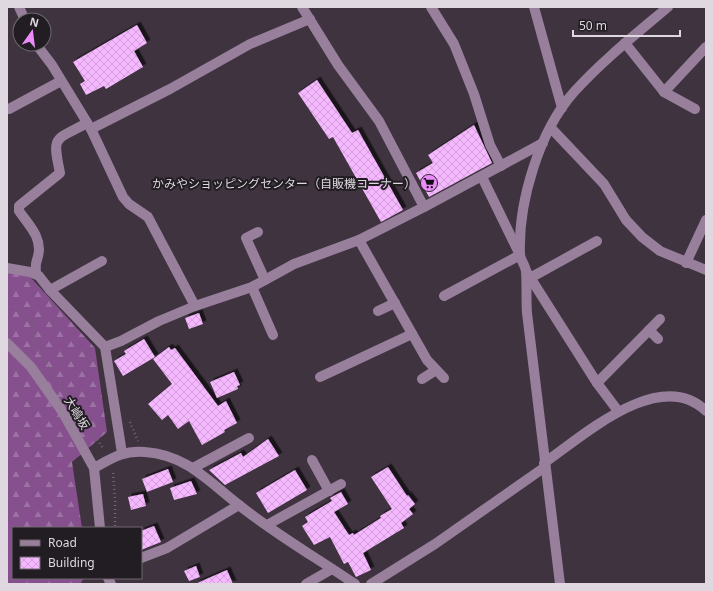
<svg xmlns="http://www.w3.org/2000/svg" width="713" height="591" viewBox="0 0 713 591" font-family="'Noto Sans','Noto Sans JP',sans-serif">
<defs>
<pattern id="forest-firs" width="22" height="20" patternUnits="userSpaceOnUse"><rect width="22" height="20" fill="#86508e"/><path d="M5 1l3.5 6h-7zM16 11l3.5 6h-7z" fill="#9c71a3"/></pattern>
<pattern id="building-cross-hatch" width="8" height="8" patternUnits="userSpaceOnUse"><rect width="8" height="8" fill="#f5b8fe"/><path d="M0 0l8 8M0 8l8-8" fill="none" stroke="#d1a0d9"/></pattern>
<filter id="shadow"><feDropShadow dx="3.5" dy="-3.5" stdDeviation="0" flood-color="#0009"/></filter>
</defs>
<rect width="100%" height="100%" fill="#3f3340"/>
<polygon fill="url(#forest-firs)" points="7,266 23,269 95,348 107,432 72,462 82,528 13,528 13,578 84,578 80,584 7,584"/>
<g fill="url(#building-cross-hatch)" filter="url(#shadow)">
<polygon points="137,25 147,43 134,51 143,67 106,89 104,86 86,95 80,84 85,81 73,62"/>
<polygon points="317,80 352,133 358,130 403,210 381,222 333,137 329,139 298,93"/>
<polygon points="474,125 492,163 429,197 416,173 433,163 428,155"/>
<polygon points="199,313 203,324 189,329 185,318"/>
<polygon points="144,339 155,357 123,376 114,361 126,354 124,351"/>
<polygon points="169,347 171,350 175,348 218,406 226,401 237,423 224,430 225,432 202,445 189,421 178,429 168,415 162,420 148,404 172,384 153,359"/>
<polygon points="234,372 240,385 237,386 238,389 217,398 210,382"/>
<polygon points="268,439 279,456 225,485 209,470 241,453 243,457"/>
<polygon points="388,467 407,496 408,495 415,504 409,509 413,514 401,523 404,528 363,553 371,570 356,577 348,562 344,564 330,537 314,545 302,526 308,522 305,517 332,501 330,498 341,492 348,504 334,512 349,535 353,533 354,535 381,518 380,516 392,509 371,477"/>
<polygon points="168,469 173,482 147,492 142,479"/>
<polygon points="295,470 307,490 268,513 256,493"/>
<polygon points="191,481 197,494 174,500 170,488"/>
<polygon points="143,494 146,506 131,510 128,497"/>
<polygon points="154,526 161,542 141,550 141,531"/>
<polygon points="196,566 200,577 189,581 184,571"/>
<polygon points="227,570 233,584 195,584"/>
</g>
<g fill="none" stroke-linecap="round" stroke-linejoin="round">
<g stroke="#716672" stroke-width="2.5" stroke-dasharray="1 3" stroke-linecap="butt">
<polyline points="7,306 18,307 27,315 34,327 38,352 103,448"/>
<polyline points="130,422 138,441"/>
<polyline points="113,473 115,499 115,528"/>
</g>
<g stroke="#987f9c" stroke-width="10">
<polyline points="19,7 25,20"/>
<polyline points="302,7 338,65 379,121 424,207"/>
<polyline points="431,7 454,44 474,94 490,145 501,166"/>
<polyline points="534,7 562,108"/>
<polyline points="625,43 664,92 695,109"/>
<polyline points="36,44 52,65 91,129 123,197 129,204 148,217 195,306"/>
<polyline points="664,92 706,47"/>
<polyline points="9,109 61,81"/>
<polyline points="551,128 604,184 626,220 642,237 660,251 706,270"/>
<polyline points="91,129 170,89 250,44 310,19"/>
<polyline points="258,232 246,238 265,280"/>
<polyline points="359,240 427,360 444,378"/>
<polyline points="686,263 706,220"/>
<polyline points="7,268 30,272 39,276 50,290 105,347 122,453"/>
<polyline points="526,271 597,383 618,411"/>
<path d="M36,273c-1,-11 0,-8 2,-17 5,-18 -10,-32 -19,-45v-5l41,-33c-8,-38 -6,-32 27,-50"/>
<polyline points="530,278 597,241"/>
<polyline points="252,287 273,335"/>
<polyline points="50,290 102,261"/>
<polyline points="444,296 520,255 482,177"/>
<polyline points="378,311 395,303"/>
<polyline points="649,330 658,339"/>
<polyline points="7,343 31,367 62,411 94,468 100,528"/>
<polyline points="105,347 121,341 159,321 195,306 252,287 294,264 359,240 424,207 543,143"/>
<polyline points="320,377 412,334"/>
<polyline points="422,379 436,370"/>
<polyline points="597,383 660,319"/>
<polyline points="312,460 329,491"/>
<path d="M544,463c39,-27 116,-97 162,-52"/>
<path d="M94,468c18,-10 30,-18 51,-16 42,3 64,30 94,53 36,29 78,53 116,79"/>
<polyline points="193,468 249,438"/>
<polyline points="267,525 341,484"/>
<polyline points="141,558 167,548 239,505"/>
<polyline points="108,578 111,584"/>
<polyline points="306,584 332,569"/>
<polyline points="371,584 435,544 545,467"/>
<path d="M560,584l-33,-271c-1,-14 0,-29 -1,-42 -1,-6 -6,-12 -6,-17 -2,-51 19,-123 54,-162 28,-31 62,-58 94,-85"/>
</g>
</g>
<defs>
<g id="supermarket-disc" transform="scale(0.9)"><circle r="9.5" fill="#ec8cfb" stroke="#221d23"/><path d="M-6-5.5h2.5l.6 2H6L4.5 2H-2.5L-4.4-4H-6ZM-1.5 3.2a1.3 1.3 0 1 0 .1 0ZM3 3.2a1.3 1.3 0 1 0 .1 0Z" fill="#111"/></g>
</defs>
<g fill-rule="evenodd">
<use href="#supermarket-disc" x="429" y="183"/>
</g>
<g text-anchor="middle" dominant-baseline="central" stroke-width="4" stroke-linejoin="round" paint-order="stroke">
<g font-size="12" fill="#dfd8e0" stroke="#221d23" text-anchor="end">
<text x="416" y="183">かみやショッピングセンター（自販機コーナー）</text>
</g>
<g font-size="12" fill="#dfd8e0" stroke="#221d23">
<text transform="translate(77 413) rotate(58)">大嶋坂</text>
</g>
</g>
<rect width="713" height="591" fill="none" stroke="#dfd8e0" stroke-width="16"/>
<rect x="12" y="527" width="130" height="52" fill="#221d23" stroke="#6e686f"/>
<rect x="20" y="540" width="20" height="6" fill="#987f9c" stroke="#6e686f"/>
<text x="48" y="547" font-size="12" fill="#dfd8e0">Road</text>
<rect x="20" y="557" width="20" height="12" fill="url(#building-cross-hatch)" stroke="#6e686f"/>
<text x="48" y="567" font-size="12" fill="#dfd8e0">Building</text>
<g transform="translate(32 32) rotate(14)"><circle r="19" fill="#221d23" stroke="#6e686f"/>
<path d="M0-3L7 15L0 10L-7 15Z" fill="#ec8cfb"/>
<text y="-6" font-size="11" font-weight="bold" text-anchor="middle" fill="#dfd8e0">N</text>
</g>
<path d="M573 30v6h107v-6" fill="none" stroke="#dfd8e0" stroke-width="2"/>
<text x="579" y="30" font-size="12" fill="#dfd8e0" stroke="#221d23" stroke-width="3" paint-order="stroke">50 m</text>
</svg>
